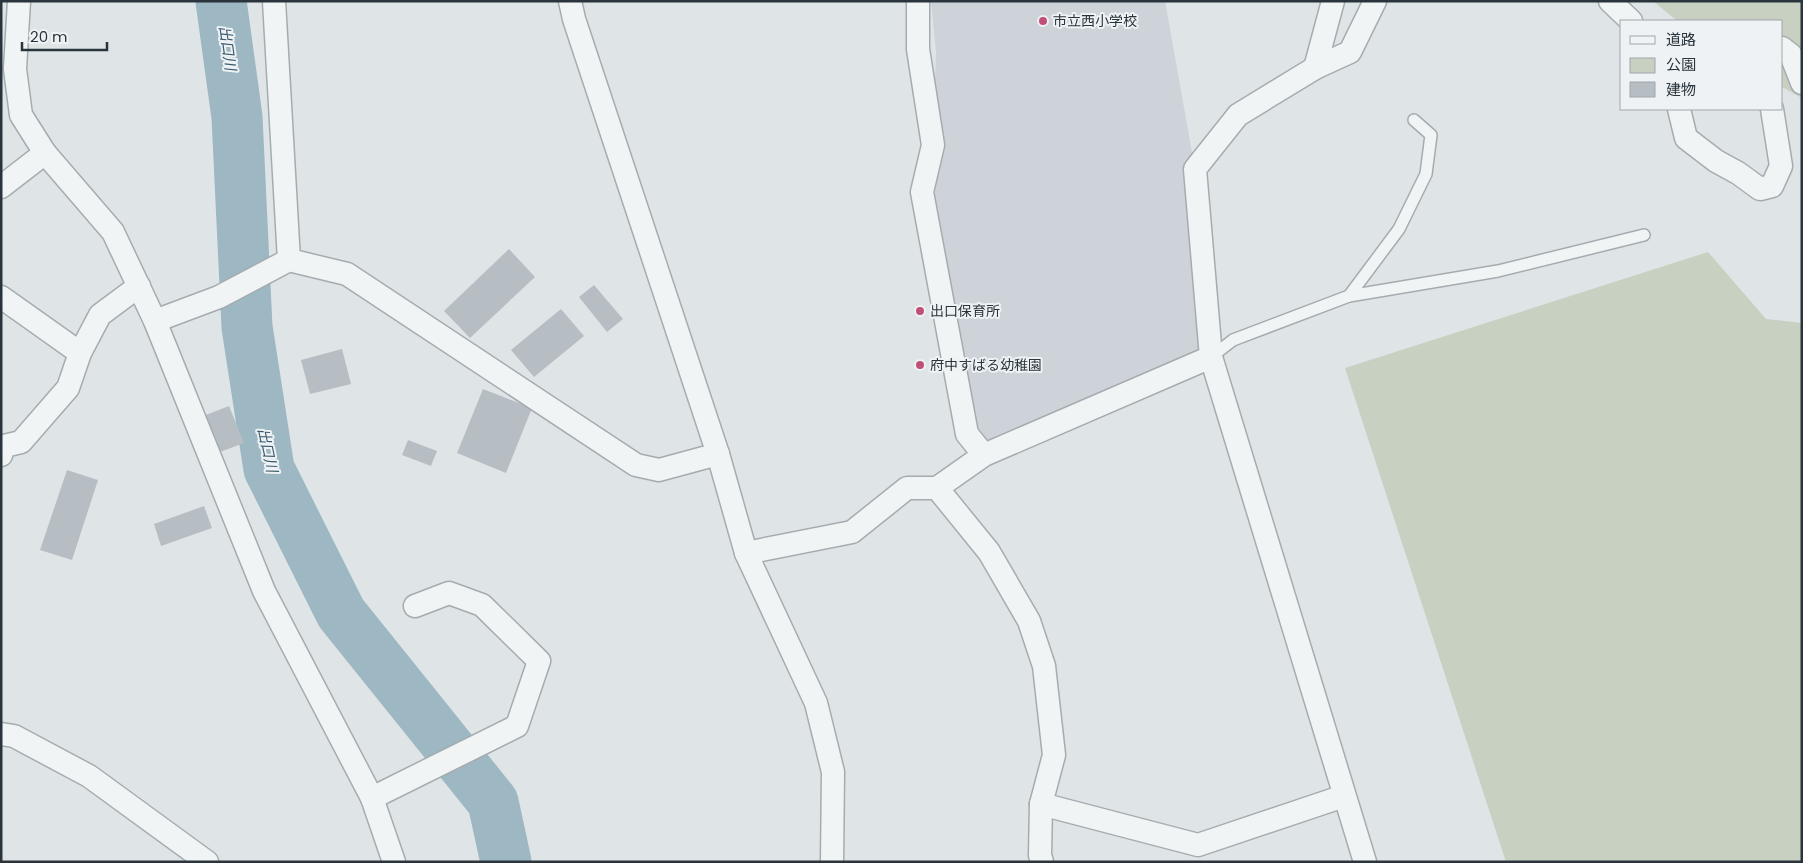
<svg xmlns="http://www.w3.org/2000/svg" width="1803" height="863" viewBox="0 0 1803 863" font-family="Poppins,'Noto Sans JP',sans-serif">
<rect width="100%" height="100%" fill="#dfe4e7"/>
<polygon fill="#cdd3d8" points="931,1 1165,1 1195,169 1211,357 984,455 967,434 922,192 933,145 936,52"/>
<g fill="#c8d0c1">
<polygon points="1653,1 1802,1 1802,98 1782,87 1782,21 1677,21"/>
<polygon points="1708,252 1766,319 1802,323 1802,862 1506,862 1345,368"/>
</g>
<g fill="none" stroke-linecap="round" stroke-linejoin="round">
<polyline stroke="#9db7c3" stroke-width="51" points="221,1 237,117 247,327 269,469 341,613 493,802 506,862"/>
</g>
<g fill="#b7bec3">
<polygon points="509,249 535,277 470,338 444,311"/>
<polygon points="594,285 623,319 607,332 579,297"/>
<polygon points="561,309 584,336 534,377 511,350"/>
<polygon points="342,349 351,384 310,394 301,360"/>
<polygon points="483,389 532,408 506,473 457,453"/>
<polygon points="229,406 244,443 212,455 198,418"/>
<polygon points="408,440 437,451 431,466 402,455"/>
<polygon points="67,470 98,480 72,560 40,550"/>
<polygon points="204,506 212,528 161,546 154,524"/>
</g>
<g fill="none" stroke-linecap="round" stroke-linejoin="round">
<g stroke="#a5acb0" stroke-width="14">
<g id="lane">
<polyline points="1349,296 1498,271 1644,235"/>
<polyline points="1211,357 1233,340 1349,296 1399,229 1426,174 1431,135 1414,120"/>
</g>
</g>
<g stroke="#a5acb0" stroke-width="25">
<g id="street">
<polyline points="19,1 15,69 21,115 45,153 113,232 155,321 264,591 372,798 394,862"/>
<polyline points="274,1 289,260"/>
<polyline points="570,1 574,19 718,454 746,553 816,703 833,772 832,862"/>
<polyline points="918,1 918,49 933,145 922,192 967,434 984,455"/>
<polyline points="1610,1 1631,21"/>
<polyline points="1782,48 1791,55 1802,83"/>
<polyline points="1315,68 1333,1"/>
<polyline points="1679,109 1686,138 1716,161 1738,173 1760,189 1772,186 1781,166 1772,109"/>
<polyline points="1,187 45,153"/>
<polyline points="1,297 80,353"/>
<polyline points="155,321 219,297 289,260 347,274 636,465 659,470 718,454"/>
<polyline points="1211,357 1365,862"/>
<polyline points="1,455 4,446 21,442 68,388 80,353 100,315 139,286"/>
<polyline points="937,488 989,552 1029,621 1044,666 1054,755 1041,804 1040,855 1042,862"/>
<polyline points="746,553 852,532 907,488 937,488 984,455 1211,357 1195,169 1238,115 1315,68 1350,52 1375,1"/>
<polyline points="1,734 14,736 89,776 207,862"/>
<polyline points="372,798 517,726 539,661 482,605 449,593 415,606"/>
<polyline points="1041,804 1198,845 1344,796"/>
</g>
</g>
<use href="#lane" stroke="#f1f4f5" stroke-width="11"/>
<use href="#street" stroke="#f1f4f5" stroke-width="22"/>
</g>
<g fill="#c04f76" stroke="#eef2f5" stroke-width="2">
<circle cx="1043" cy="21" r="5"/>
<circle cx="920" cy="311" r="5"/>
<circle cx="920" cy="365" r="5"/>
</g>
<g text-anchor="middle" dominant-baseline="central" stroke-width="4" stroke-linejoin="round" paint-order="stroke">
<g font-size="14" fill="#29343c" stroke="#eef2f5" text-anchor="start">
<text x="1053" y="21">市立西小学校</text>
<text x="930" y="311">出口保育所</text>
<text x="930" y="365">府中すばる幼稚園</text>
</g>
<g font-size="15" font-style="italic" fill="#38596c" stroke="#eef2f5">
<text transform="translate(228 48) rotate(82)">出口川</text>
<text transform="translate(268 450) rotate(78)">出口川</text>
</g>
</g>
<rect width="1803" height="863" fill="none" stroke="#29343c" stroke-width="5"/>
<rect x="1620" y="20" width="162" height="90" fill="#eef2f5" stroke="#9fa6ab"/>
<rect x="1630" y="36" width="25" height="8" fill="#f1f4f5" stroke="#9fa6ab"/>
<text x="1666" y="45" font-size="15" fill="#29343c">道路</text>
<rect x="1630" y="58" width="25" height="15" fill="#c8d0c1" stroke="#9fa6ab"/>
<text x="1666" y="70" font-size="15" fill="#29343c">公園</text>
<rect x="1630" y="82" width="25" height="15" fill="#b7bec3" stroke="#9fa6ab"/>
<text x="1666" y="95" font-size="15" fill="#29343c">建物</text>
<path d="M22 42v8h85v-8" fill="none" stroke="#29343c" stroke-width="2.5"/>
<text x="30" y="42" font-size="15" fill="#29343c" stroke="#eef2f5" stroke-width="4" paint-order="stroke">20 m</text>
</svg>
